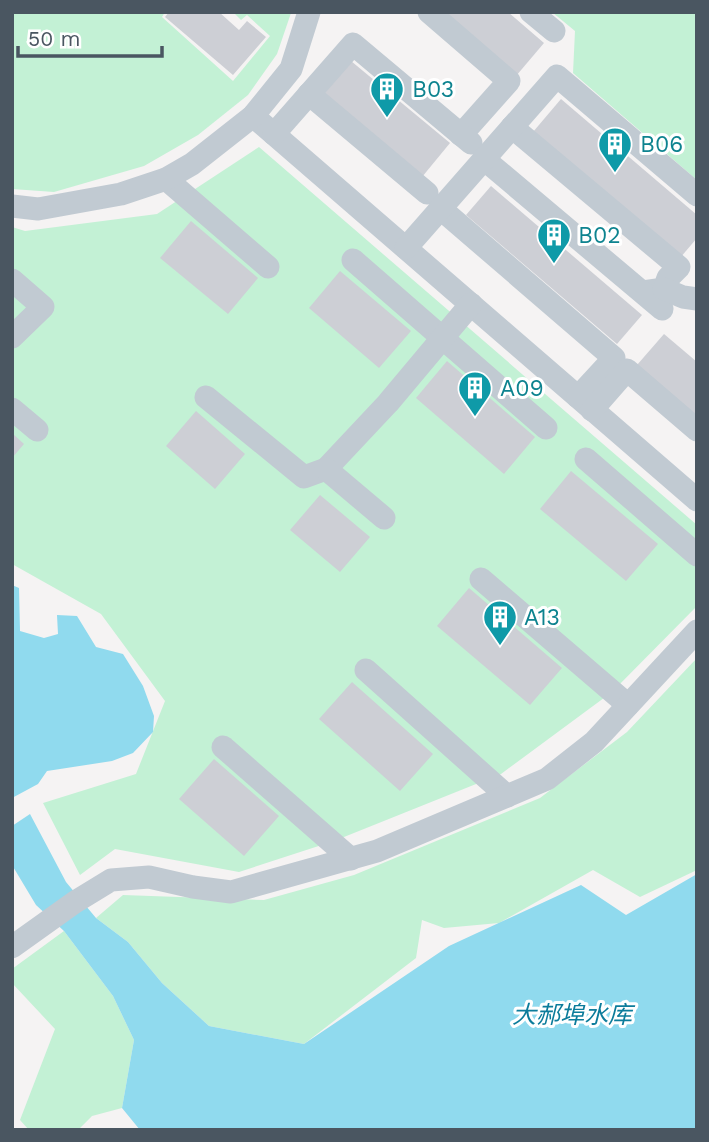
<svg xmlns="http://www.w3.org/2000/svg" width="709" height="1142" viewBox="0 0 709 1142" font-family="'Work Sans','Noto Sans SC',sans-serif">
<rect width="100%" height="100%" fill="#f5f3f3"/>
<g fill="#c3f1d5">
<polygon points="12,12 165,12 162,17 233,81 270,36 247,15 241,20 233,12 291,13 277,54 248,95 198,135 144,166 54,192 12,189"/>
<polygon points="552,12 697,12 697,180 573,73 575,31"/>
<polygon points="259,147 697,525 697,606 612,692 501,774 334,841 239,872 115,849 80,875 43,803 136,774 165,701 101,614 12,564 12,227 25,231 157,214"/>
<polygon points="697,658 697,870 640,897 593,870 499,923 444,928 422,920 416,958 304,1044 209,1026 162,983 128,942 96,918 123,895 264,900 354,875 540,798 627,732"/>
<polygon points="64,931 113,996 134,1040 122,1108 92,1116 78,1130 29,1130 20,1120 55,1029 12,983 12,969"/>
</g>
<g fill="#90daee">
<polygon points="12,585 19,588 20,631 44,638 58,634 57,615 77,616 96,647 123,654 143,686 154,716 153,732 133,753 112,761 47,771 38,784 12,798"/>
<polygon points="30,814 66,882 96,918 128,942 162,983 209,1026 304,1044 449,946 581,885 626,915 697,874 697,1130 140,1130 122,1108 134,1040 113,996 64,931 36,905 12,865 12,826"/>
</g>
<g fill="#cdcfd5">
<polygon points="169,12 219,12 239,30 247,21 266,37 233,75 165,17"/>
<polygon points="441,12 508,12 544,43 516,76"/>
<polygon points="351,61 450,143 422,177 323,95"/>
<polygon points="561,99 697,215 697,238 680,258 533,132"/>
<polygon points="491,186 642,315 617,344 466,215"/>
<polygon points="191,221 258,278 228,314 160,258"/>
<polygon points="340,271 411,331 379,368 309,308"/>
<polygon points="664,334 697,362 697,416 637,365"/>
<polygon points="447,361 535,437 504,474 416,398"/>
<polygon points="196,411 245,454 215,489 166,446"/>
<polygon points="12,433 24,444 12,458"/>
<polygon points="571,471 658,544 626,581 540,509"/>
<polygon points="320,495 370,537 340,572 290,530"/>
<polygon points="469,588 562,668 530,705 437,626"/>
<polygon points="352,682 433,754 400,791 319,719"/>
<polygon points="214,759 279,816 244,856 179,799"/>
</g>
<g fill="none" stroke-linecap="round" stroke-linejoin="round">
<g stroke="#c1cad2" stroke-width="23">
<polyline points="429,12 509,81 461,135"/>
<polyline points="531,12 554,31"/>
<polyline points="309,94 427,193"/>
<polyline points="253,116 697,500"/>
<polyline points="512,127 679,267 668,278 664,289 643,292"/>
<polyline points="274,134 353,44 471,143"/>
<polyline points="485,160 662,309"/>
<polyline points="166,179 268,267"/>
<polyline points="12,206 38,209 121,194 166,179 192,164 253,116 291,69 309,12"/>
<polyline points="441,209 614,358 578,397"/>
<polyline points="406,248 557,76 697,195"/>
<polyline points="353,260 546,428"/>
<polyline points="12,280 43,307 12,337"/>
<polyline points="664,289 683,297 697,299"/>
<polyline points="206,397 304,477 326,469 388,403 471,304"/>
<polyline points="12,409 37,430"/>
<polyline points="592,410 627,370 697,430"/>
<polyline points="586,459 697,555"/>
<polyline points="326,469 384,518"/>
<polyline points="481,579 628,705"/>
<polyline points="366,670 507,796"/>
<polyline points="223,747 351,859"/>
<polyline points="12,947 75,902 111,880 149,877 193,887 231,892 377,851 547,779 594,742 697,631"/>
</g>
</g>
<defs>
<g id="building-pin" transform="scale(1.75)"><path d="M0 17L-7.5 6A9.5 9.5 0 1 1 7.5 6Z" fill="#0f9aa8" stroke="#fff"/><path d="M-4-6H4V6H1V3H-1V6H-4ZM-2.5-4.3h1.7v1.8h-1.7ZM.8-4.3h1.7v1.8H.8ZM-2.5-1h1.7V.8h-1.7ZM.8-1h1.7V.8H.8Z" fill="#fff"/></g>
</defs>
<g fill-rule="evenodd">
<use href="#building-pin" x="387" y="89"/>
<use href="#building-pin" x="615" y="144"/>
<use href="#building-pin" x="554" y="235"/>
<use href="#building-pin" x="475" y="388"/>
<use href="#building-pin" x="500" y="617"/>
</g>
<g text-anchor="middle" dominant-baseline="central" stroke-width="6" stroke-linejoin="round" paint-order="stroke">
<g font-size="23" fill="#0d838f" stroke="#fff" text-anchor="start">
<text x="412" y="89">B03</text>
<text x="640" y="144">B06</text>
<text x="578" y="235">B02</text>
<text x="500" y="388">A09</text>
<text x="524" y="617">A13</text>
</g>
<g font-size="24" font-style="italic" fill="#0c7c9b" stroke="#fff">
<text x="572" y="1015">大郝埠水库</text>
</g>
</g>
<rect width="709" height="1142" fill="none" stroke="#4a5661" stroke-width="28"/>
<path d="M18 46v10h144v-10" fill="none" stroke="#4a5661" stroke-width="3.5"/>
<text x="28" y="46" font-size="21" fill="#4a5661" stroke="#ffffff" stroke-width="5" paint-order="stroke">50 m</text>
</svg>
